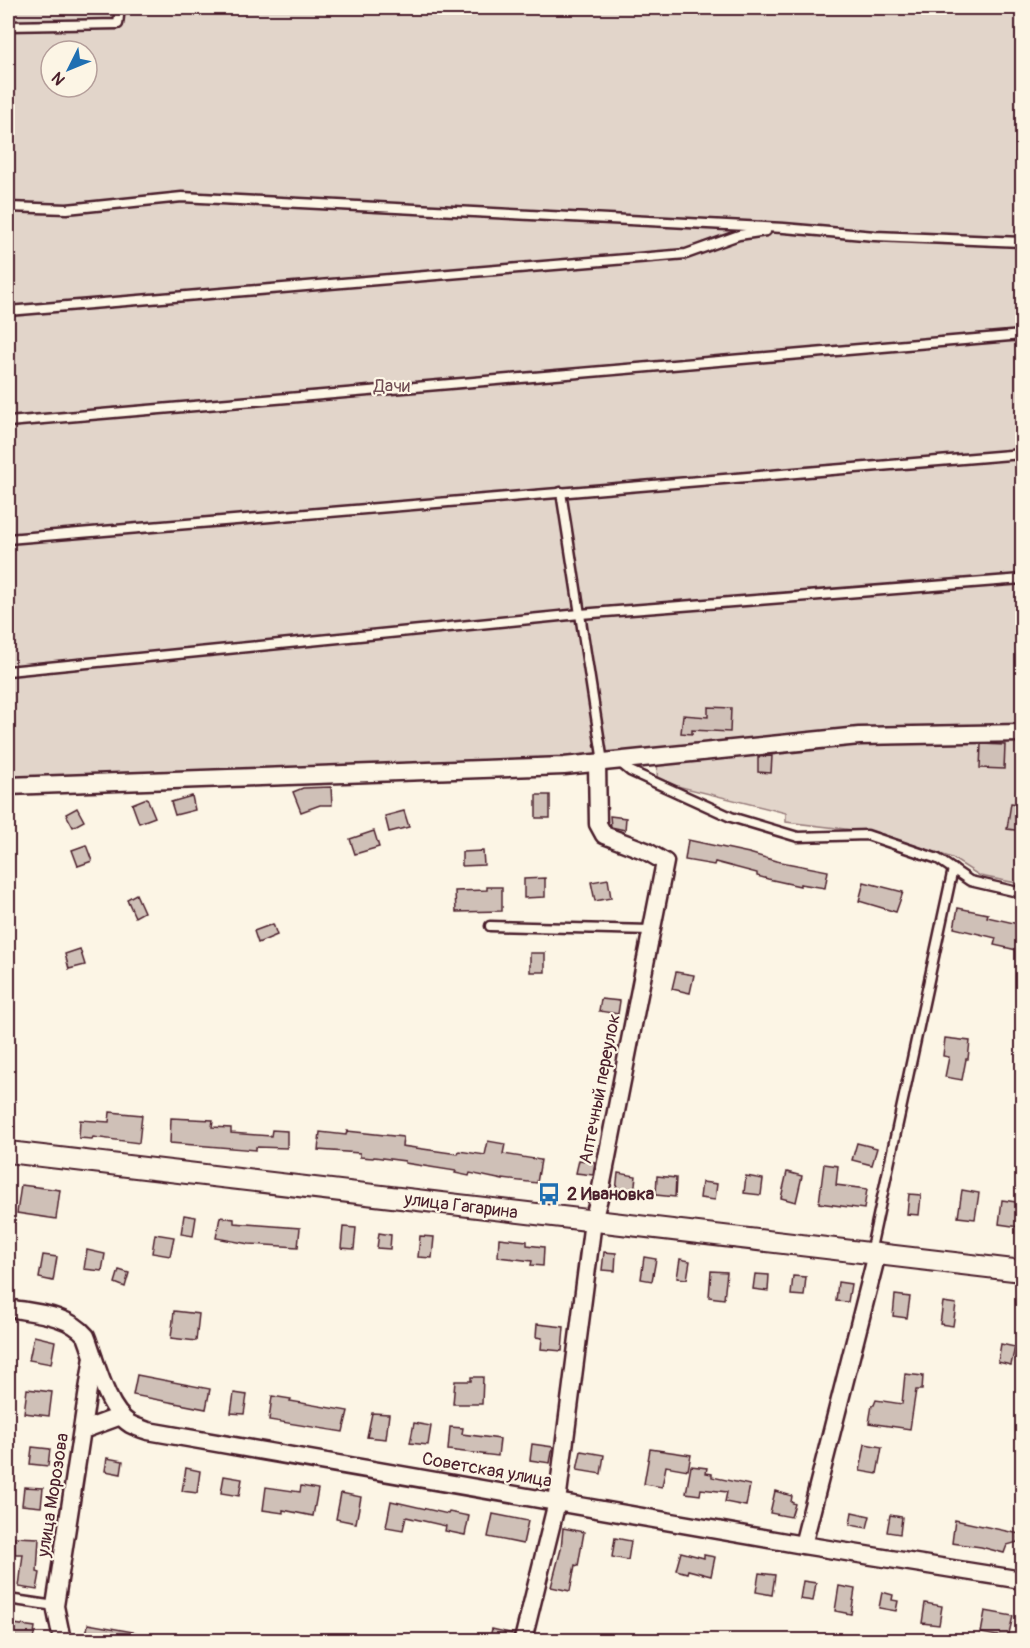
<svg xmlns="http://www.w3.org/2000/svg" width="1030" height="1648" viewBox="0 0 1030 1648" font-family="Pangolin,sans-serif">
<rect width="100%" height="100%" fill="#fcf5e5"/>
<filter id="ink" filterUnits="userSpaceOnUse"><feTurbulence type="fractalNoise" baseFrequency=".0167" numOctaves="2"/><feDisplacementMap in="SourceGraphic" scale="12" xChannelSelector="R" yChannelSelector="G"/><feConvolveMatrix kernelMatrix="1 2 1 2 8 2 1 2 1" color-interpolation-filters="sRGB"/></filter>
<g filter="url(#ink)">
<path fill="#e2d5ca" stroke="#967a7a" stroke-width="1.5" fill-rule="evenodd" d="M8,8h1014v876l-42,-8 -28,-18 -73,-25 -93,-11v-9l-129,-32 1,-30 -61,6 -589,23zM51,51h36v36h-36z"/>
<g fill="#cfc0b7" stroke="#4a1f2b" stroke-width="1.5">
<polygon points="708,707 731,708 730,732 692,730 692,734 681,733 683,715 708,717"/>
<polygon points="981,744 1005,745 1004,769 980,768"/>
<polygon points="772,756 771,773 758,772 758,757"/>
<polygon points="331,787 332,805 320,805 301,812 293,792 303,788"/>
<rect x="536" y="795" width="14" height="23"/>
<polygon points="192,796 195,810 175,815 171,802"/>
<polygon points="147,798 155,817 139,823 132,804"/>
<polygon points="1011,803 1023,805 1023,831 1007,829"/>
<polygon points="77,808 84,821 73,827 66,814"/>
<polygon points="404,811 409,827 389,832 385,816"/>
<polygon points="610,816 626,818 625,830 611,827"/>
<polygon points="374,831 379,847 355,854 350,839"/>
<polygon points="688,840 749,853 776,861 828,871 825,888 800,884 800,886 768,879 757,876 757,873 715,862 714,865 685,860"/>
<polygon points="86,845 92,861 78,866 72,850"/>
<polygon points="483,851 484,865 462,866 462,852"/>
<polygon points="545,878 545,897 524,898 524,879"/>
<polygon points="608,879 611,898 595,901 591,882"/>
<polygon points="864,882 903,892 896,912 859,901"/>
<polygon points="487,887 502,887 502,911 456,912 455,891 487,890"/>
<polygon points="136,894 144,912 135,917 127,899"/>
<polygon points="958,908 988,914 987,917 1023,925 1017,950 994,945 996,938 954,928"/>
<polygon points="273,924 277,935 258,943 254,931"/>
<polygon points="80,949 85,965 69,969 65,954"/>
<rect x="530" y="953" width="15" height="19"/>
<polygon points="676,972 694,975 690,993 672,989"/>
<polygon points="601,999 620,1001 618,1014 599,1011"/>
<polygon points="945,1038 970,1041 968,1059 966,1059 962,1080 945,1077 949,1057 943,1056"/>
<polygon points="110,1112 142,1115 139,1143 93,1137 92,1139 79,1138 80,1120 109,1122"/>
<polygon points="171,1118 213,1120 212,1127 231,1128 231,1133 271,1136 272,1130 287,1131 287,1148 256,1147 256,1150 170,1143"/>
<polygon points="347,1131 403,1137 402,1146 458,1154 459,1151 485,1155 488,1141 505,1144 503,1154 541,1160 537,1183 503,1179 503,1180 470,1173 469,1176 455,1173 456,1171 405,1163 405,1161 374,1157 373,1158 360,1157 360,1153 318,1150 320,1132 346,1135"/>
<polygon points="857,1143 877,1148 872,1165 852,1160"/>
<polygon points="579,1160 595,1162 593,1175 576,1173"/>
<polygon points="824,1164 838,1166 836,1185 867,1189 864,1209 819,1203"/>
<polygon points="787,1172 802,1176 796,1202 781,1198"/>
<polygon points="618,1173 636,1176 634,1193 616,1191"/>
<polygon points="657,1176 676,1178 675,1197 656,1195"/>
<polygon points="746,1176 763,1179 761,1195 744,1193"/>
<polygon points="702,1182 717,1184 715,1200 700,1198"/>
<polygon points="21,1185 60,1190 56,1219 17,1213"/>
<polygon points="962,1190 979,1193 975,1219 958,1217"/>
<polygon points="909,1194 921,1195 919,1215 907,1214"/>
<polygon points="1002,1200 1023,1203 1019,1227 999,1224"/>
<polygon points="184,1215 196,1217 193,1236 181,1234"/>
<polygon points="220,1217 234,1219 234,1223 300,1228 298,1247 249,1244 216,1238"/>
<polygon points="343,1227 356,1228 354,1249 341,1248"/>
<polygon points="379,1233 391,1235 390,1249 377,1248"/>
<polygon points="155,1234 174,1237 170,1256 152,1253"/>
<polygon points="420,1236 434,1237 432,1258 418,1257"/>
<polygon points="499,1238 527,1241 527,1245 544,1247 543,1266 531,1265 532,1261 498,1257"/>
<polygon points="87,1250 105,1254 102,1271 84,1269"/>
<polygon points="604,1252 616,1253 615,1271 602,1270"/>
<polygon points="43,1255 57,1257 53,1281 39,1278"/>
<polygon points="644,1257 656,1259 652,1281 641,1279"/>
<polygon points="680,1259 690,1261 687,1279 677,1278"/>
<polygon points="119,1270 129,1273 125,1287 115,1283"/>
<polygon points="711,1271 727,1272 724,1299 709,1297"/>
<polygon points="755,1274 769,1275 768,1291 753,1289"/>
<polygon points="793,1276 806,1277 804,1296 791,1295"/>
<polygon points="838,1282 851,1284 848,1302 836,1301"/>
<polygon points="895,1295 910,1297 907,1318 893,1316"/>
<polygon points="943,1302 956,1304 953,1326 940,1324"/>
<polygon points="174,1311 199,1314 196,1341 171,1338"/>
<polygon points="537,1324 564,1327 562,1351 541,1349 542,1338 536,1337"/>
<polygon points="34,1336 55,1341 51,1364 29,1360"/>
<polygon points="1001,1344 1015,1347 1011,1365 998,1362"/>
<polygon points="905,1374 923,1376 922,1390 916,1390 910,1429 869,1423 872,1405 874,1405 876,1400 902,1404"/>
<polygon points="137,1375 210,1389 206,1409 133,1395"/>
<polygon points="471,1377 483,1377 482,1404 453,1404 455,1381 471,1381"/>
<polygon points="27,1389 52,1392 49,1416 24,1413"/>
<polygon points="234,1393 247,1395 244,1414 231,1413"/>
<polygon points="272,1396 291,1399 290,1401 348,1411 343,1432 269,1420"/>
<polygon points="372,1413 389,1414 386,1439 367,1437"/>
<polygon points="414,1423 431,1426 428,1445 410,1443"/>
<polygon points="450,1427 463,1428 462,1434 500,1439 498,1456 448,1450"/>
<polygon points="532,1444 553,1447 550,1463 530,1460"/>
<polygon points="865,1444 882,1447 877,1474 860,1471"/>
<polygon points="32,1447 50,1449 48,1466 30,1464"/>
<polygon points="650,1449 691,1455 688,1470 666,1466 662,1487 644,1484"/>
<polygon points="581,1451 604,1455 601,1474 577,1470"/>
<polygon points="107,1458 123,1461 121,1474 105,1471"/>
<polygon points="691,1466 707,1468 706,1473 712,1474 712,1477 750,1485 746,1506 725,1502 727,1492 701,1489 700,1495 686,1493"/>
<polygon points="186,1468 200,1471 197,1493 182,1491"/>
<polygon points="224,1476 242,1479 239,1496 221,1493"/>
<polygon points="301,1486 318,1489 313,1516 283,1510 283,1513 263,1510 266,1487 300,1492"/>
<polygon points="24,1487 43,1488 41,1507 22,1505"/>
<polygon points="775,1491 792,1496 791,1502 795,1504 791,1517 770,1513"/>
<polygon points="341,1493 361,1497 356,1523 336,1519"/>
<polygon points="391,1501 448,1514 449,1512 469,1516 465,1535 445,1531 446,1526 406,1517 403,1530 386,1527"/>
<polygon points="852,1512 870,1516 867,1528 850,1525"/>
<polygon points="493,1514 528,1521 523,1544 488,1537"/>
<polygon points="890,1515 902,1517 900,1534 887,1532"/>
<polygon points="955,1520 1020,1534 1018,1542 1007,1545 1004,1553 981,1547 952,1543"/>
<polygon points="563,1528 584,1532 578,1566 575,1565 570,1591 551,1587 561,1549"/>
<polygon points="15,1537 39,1538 37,1572 40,1573 37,1590 19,1587 23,1554 15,1554"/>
<polygon points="615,1538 631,1541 628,1560 612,1557"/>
<polygon points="681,1552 704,1558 704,1555 715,1557 711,1576 688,1570 687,1573 676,1570"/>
<polygon points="759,1573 775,1575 772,1595 756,1592"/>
<polygon points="803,1581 816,1583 813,1601 800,1599"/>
<polygon points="839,1586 855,1589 851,1614 835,1611"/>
<polygon points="882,1592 893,1595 892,1600 898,1601 896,1611 879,1608"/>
<polygon points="925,1603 942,1606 939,1625 922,1623"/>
<polygon points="985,1611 1013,1616 1008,1638 981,1633"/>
<polygon points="14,1624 35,1627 33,1640 12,1637"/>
<polygon points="88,1624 156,1636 155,1641 85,1641"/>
<polygon points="492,1629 514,1634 513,1641 489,1641"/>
</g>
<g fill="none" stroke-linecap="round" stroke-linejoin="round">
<g stroke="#4a1f2b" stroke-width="13">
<g id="service">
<polyline points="8,26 118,24 120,8"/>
<polyline points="8,207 67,209 182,197 784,228 875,236 1022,242"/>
<polyline points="8,311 686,254 739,235 766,231"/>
<polyline points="8,422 1022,335"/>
<polyline points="561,492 603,762"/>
<polyline points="8,539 1022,454"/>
<polyline points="8,671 580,614 1022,579"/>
<polyline points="619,762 630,771 731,817 798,837 867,835 938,859 970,881 1022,893"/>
<polyline points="490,926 651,930"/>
<polyline points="870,1253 953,869"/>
<polyline points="8,1599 55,1606"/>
</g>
</g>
<g stroke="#4a1f2b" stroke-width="21">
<g id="minor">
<polyline points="8,786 564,766 859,736 1022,733"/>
<path d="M8,1308c26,5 60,6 78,28 10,25 20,73 44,88 6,3 12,5 18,7l655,114 219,35"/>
<polyline points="83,1430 121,1416"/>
<polyline points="803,1545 877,1254"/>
<polyline points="62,1640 55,1606 93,1357"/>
<polyline points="523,1640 557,1502 593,1221 599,1198 665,862 646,851 604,835 598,824 597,763"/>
</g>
</g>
<g stroke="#4a1f2b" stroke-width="24">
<polyline id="tertiary" points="8,1152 1022,1271"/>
</g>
<use href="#service" stroke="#fcf5e5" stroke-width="8"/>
<use href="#minor" stroke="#fcf5e5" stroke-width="16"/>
<use href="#tertiary" stroke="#fcf5e5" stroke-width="20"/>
</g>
</g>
<defs>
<g id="bus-bare" transform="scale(1.8)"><path d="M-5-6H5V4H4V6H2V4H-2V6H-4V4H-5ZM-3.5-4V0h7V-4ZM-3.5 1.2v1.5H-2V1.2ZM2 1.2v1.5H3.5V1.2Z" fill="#1f6fb2" stroke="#fcf5e5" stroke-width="2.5" paint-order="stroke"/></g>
</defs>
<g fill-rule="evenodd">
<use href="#bus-bare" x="549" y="1194"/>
</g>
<g text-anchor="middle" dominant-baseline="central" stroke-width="4.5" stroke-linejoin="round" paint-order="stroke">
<g font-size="18" fill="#704c53" stroke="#fcf5e5">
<text x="392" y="386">Дачи</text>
</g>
<g font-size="18" fill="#4a1f2b" stroke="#fcf5e5">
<text transform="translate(600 1089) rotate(-79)">Аптечный переулок</text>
<text transform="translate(461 1206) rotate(7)">улица Гагарина</text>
<text transform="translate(487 1470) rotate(10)">Советская улица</text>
<text transform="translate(53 1495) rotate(-81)">улица Морозова</text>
</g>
<g font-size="18" font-weight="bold" fill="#4a1f2b" stroke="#fcf5e5" text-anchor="start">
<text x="567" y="1194">2 Ивановка</text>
</g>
</g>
<rect width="1030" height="1648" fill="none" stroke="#fcf5e5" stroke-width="30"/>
<rect x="15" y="15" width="1000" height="1618" fill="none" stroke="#4a1f2b" stroke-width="2" filter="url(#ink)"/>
<g transform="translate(69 69) rotate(227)"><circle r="28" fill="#fcf5e5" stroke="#b59f9b" stroke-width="1.5"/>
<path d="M0-4.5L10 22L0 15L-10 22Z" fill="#1f6fb2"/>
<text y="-9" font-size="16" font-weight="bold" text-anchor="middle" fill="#4a1f2b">N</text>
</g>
</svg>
